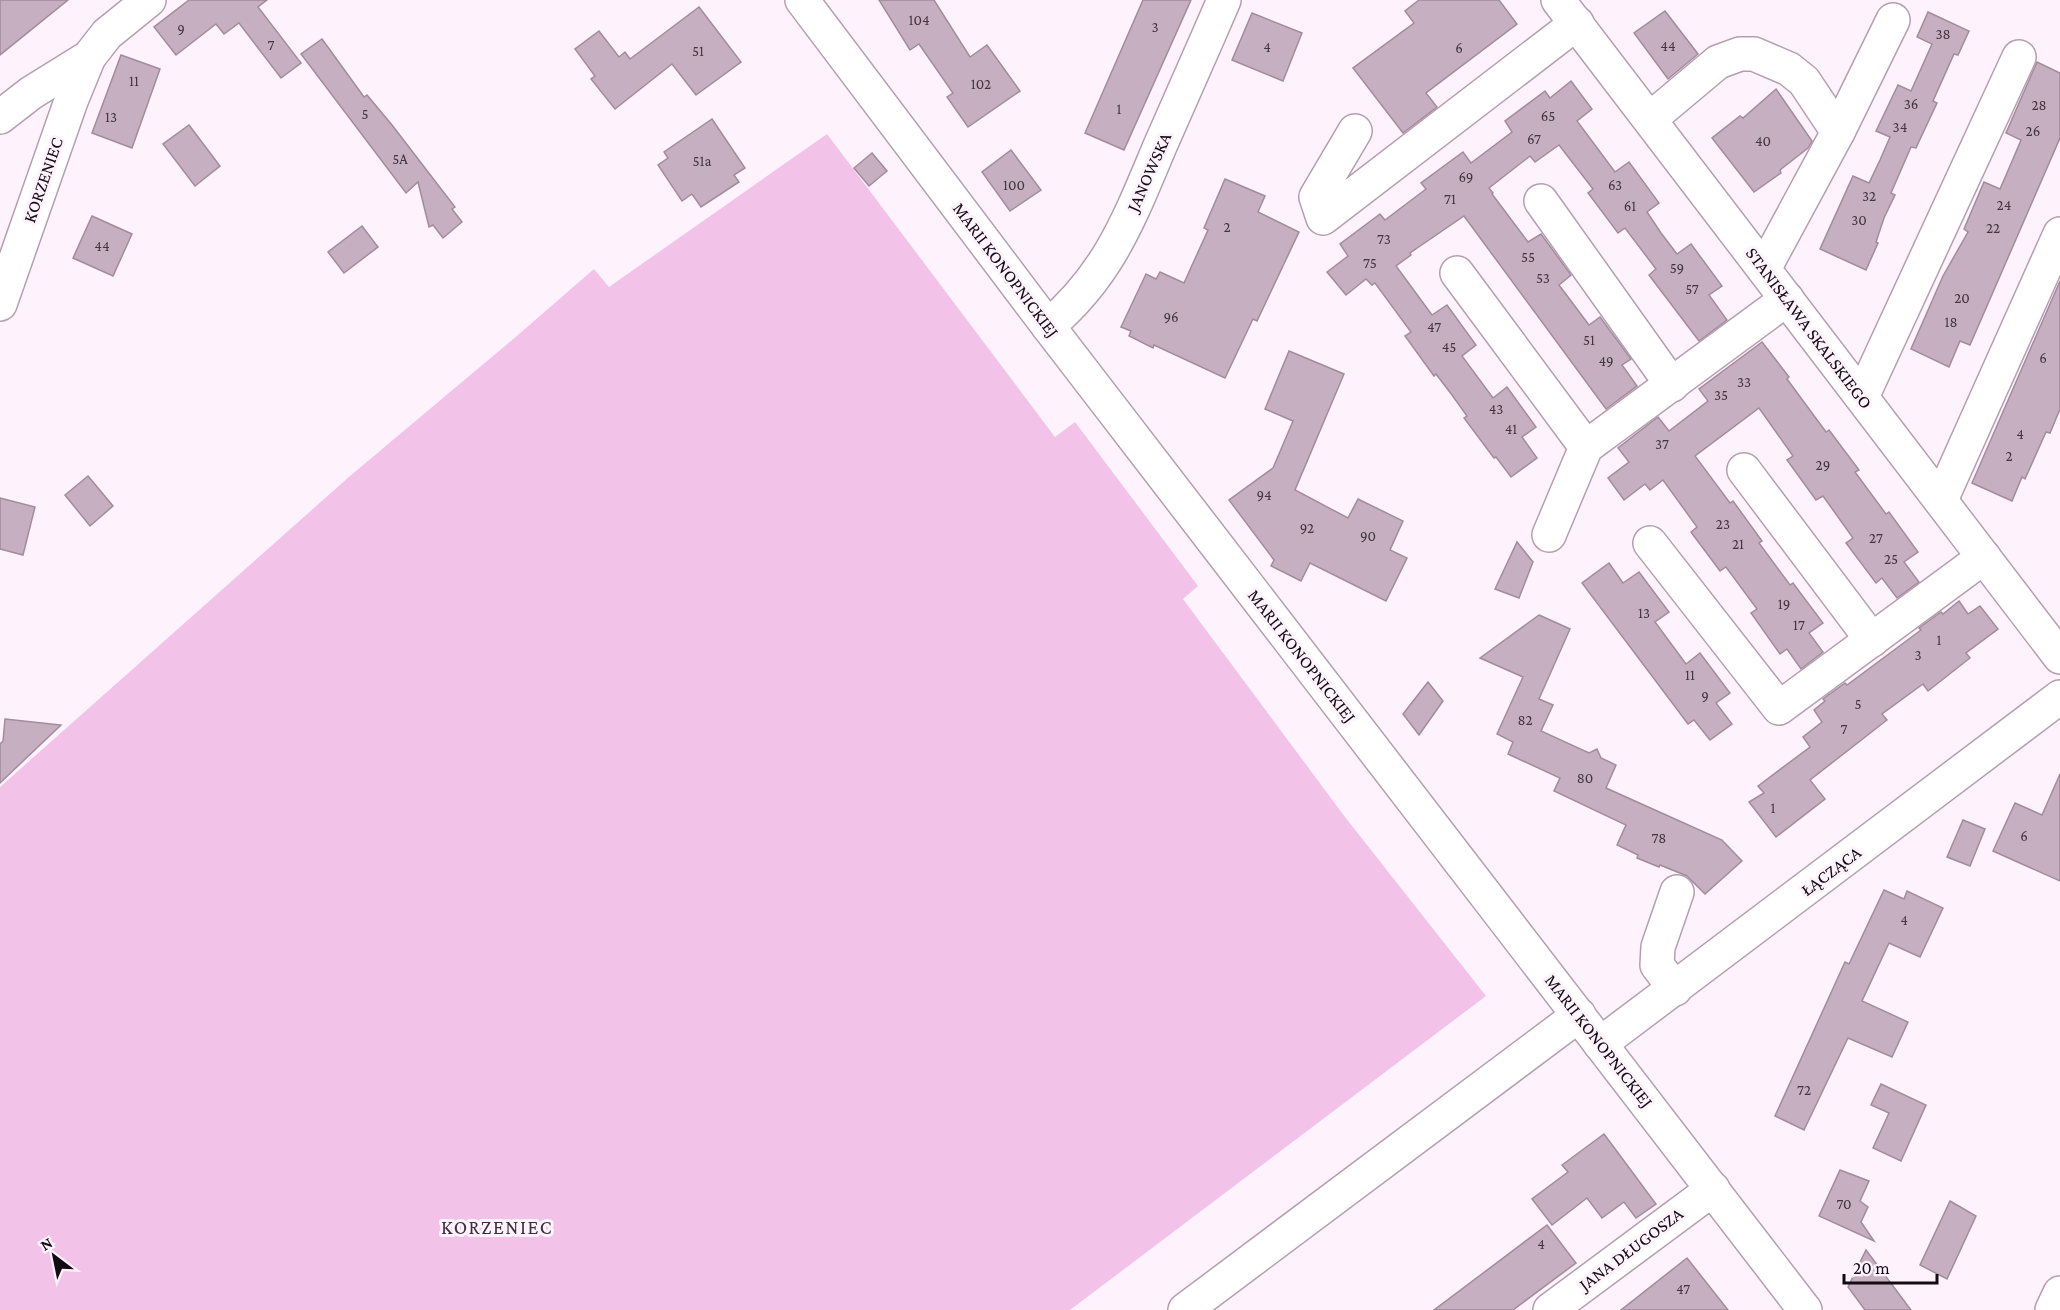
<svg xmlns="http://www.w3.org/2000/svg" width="2060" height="1310" viewBox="0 0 2060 1310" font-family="'Crimson Pro',serif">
<rect width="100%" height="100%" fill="#fef3fc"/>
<polygon fill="#f2c2e8" points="827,134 1055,437 1075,422 1198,586 1183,599 1345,817 1486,996 1070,1310 0,1310 0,787 350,476 511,341 594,269 609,287"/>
<g fill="#c7afc2" stroke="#a38b9e" stroke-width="1.5">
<polygon points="0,0 68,0 0,55"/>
<polygon points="189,0 267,0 258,7 301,63 281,78 239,23 224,34 216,24 176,55 154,27"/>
<polygon points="879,0 934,0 970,57 987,45 1020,91 968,127 947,97 953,93 919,44 910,50"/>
<polygon points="1143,0 1191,0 1124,150 1085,133"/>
<polygon points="1419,0 1499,0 1517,24 1426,93 1437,107 1403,133 1353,68 1414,23 1405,11"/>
<polygon points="699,7 741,62 696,95 672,64 615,109 591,79 595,76 575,49 599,31 619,57 625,52 630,59"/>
<polygon points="1665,11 1698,54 1668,79 1634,33"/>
<polygon points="1928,12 1969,31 1958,55 1954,54 1933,101 1937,103 1916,148 1911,147 1891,193 1895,195 1884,218 1876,242 1878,243 1866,270 1820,249 1853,176 1869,183 1880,160 1890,137 1876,131 1898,85 1911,91 1932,44 1917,37"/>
<polygon points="1252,13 1302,33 1283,81 1232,60"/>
<polygon points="322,39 364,97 367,95 392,125 455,207 452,209 462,222 443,238 433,225 429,227 418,182 406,193 301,54"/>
<polygon points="121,55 160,69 132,148 92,133"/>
<polygon points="2037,62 2060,73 2060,138 1970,345 1960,341 1949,367 1911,349 1943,276 1968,232 1964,229 1984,182 2000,189 2010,166 2021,140 2006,133"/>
<polygon points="1571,81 1592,109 1577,121 1615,172 1629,162 1659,203 1647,212 1661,233 1677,254 1691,244 1722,286 1709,295 1727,320 1699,341 1649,275 1656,269 1625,228 1618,233 1588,193 1593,189 1559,145 1535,162 1530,156 1489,188 1493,193 1492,194 1528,242 1541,234 1571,275 1559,285 1589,325 1600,317 1631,359 1622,365 1637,386 1606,409 1464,216 1410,253 1411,255 1396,266 1432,315 1447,305 1476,345 1462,356 1493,398 1507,387 1536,427 1522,437 1537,458 1511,477 1496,457 1494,458 1464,418 1467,416 1452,395 1436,374 1434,376 1405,336 1411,332 1375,283 1372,285 1366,279 1346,295 1327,272 1348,256 1340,244 1380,214 1385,220 1426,189 1421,183 1463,152 1471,163 1512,132 1505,121 1545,91 1550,98"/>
<polygon points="1776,89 1812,141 1808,148 1780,170 1781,173 1754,192 1712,138 1740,116 1743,118"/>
<polygon points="712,119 745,168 734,175 739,182 701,207 692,194 682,201 658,165 668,158 664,152"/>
<polygon points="189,125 220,166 195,186 163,144"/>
<polygon points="1011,150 1041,190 1010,211 982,172"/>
<polygon points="872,153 887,171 869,186 854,168"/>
<polygon points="1225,179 1265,196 1258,212 1299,232 1257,321 1253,319 1225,378 1154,345 1153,348 1129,336 1131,331 1121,327 1146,274 1156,279 1160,272 1184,283 1208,230 1204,228"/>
<polygon points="92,216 132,234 113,276 73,258"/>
<polygon points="362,226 378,247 344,273 328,252"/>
<polygon points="2060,281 2060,409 2050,433 2046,432 2025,479 2022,477 2012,501 1972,483"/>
<polygon points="1762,342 1789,377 1787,379 1826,432 1829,430 1859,470 1855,472 1886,514 1889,512 1918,552 1904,562 1919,582 1897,598 1882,578 1876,583 1846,543 1853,538 1823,496 1816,500 1787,460 1793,456 1759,408 1695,456 1730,503 1733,501 1762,541 1759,543 1790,585 1793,583 1823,623 1809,633 1823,652 1801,669 1787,649 1780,654 1751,613 1757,609 1726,567 1720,571 1691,532 1697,527 1663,480 1650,490 1645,484 1624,500 1608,478 1629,462 1618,448 1658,417 1669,431 1708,401 1699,389"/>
<polygon points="1289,351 1344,374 1295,490 1348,518 1358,499 1403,521 1390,550 1407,558 1386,601 1310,563 1301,581 1271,566 1274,560 1229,500 1273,468 1293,421 1265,409"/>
<polygon points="88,476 113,506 90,526 65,495"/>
<polygon points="0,498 35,507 23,555 0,549"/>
<polygon points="1517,542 1533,562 1519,598 1495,589"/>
<polygon points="1609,563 1623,583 1639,572 1669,612 1655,622 1686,664 1700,653 1730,693 1716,703 1732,724 1710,740 1694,720 1688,724 1582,583"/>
<polygon points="1959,601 1968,614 1980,606 1998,629 1966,653 1970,658 1928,691 1923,684 1882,714 1887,720 1810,780 1825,799 1776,837 1749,802 1764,793 1758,786 1810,747 1803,737 1822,722 1814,710 1825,701 1823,699 1845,683 1847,685 1921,630 1919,628 1941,612 1943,614"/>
<polygon points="1539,615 1570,629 1539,699 1553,705 1541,731 1589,753 1597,749 1601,758 1616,765 1606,788 1722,840 1742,861 1705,894 1687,876 1660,865 1659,867 1637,858 1638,855 1617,845 1626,825 1554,791 1560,778 1508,754 1513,742 1497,734 1523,677 1480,658"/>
<polygon points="1428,682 1443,701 1419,735 1403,714"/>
<polygon points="5,719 61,725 0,783 0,744 3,741"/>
<polygon points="2060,774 2060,881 1993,851 2015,803 2042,815"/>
<polygon points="1963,820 1985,829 1970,866 1947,857"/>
<polygon points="1884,890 1904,899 1907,891 1943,908 1920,957 1889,943 1862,1001 1908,1022 1892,1057 1848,1038 1804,1130 1775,1116 1845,962 1849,964"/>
<polygon points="1881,1084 1926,1105 1901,1161 1873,1148 1889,1113 1871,1105"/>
<polygon points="1604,1134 1656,1204 1636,1218 1624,1202 1602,1218 1587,1198 1552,1225 1532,1199 1568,1172 1562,1165"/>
<polygon points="1840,1170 1869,1181 1860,1201 1868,1207 1861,1222 1874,1241 1819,1216"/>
<polygon points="1950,1201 1976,1216 1947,1279 1920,1265"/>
<polygon points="1547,1225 1576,1263 1513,1310 1434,1310"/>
<polygon points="1866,1250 1911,1310 1865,1310 1848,1287"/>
<polygon points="1687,1258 1728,1310 1621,1310"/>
</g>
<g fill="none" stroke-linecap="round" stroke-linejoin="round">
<g stroke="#b69eb1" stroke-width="36">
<g id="minor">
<polyline points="802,0 1048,326 1805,1310"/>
<polyline points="1558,0 2060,657"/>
<polyline points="0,117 31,93 89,57 107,34 149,0"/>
<polyline points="1650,119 1718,62 1740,54 1754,54 1789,69 1804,81 1838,132 1764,269"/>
<polyline points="1355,131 1316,197 1323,218 1577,23"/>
<polyline points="1838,132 1893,20"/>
<polyline points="1541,201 1672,385"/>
<polyline points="1457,273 1586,447"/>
<polyline points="0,304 71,101 89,57"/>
<path d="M1048,326c61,-51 82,-109 112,-180 21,-48 43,-97 64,-146"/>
<polyline points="1862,397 2019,57"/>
<polyline points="1744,470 1872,640"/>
<polyline points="1941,500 2060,234"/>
<polyline points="1549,535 1586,447 1787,299"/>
<polyline points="1650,543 1779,708 1984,557"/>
<polyline points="1675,989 1657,965 1658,947 1677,892"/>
<polyline points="1600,1044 2060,697"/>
<polyline points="1185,1310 1579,1015"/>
<polyline points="1550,1310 1713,1189"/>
<polyline points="2052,1310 2060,1293"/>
</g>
</g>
<use href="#minor" stroke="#fff" stroke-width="33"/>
</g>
<g text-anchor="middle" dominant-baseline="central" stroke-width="6" stroke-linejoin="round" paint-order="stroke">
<g font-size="15" fill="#41353f">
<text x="919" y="20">104</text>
<text x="1155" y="27">3</text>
<text x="181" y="29">9</text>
<text x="1943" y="34">38</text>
<text x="271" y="45">7</text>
<text x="1668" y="46">44</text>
<text x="1267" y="47">4</text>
<text x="1459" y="48">6</text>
<text x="698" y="51">51</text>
<text x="134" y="81">11</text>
<text x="981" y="84">102</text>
<text x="1911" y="104">36</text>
<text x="2039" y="105">28</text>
<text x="1119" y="109">1</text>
<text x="365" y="114">5</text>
<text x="1548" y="116">65</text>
<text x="111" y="117">13</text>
<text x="1900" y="127">34</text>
<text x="2033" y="131">26</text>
<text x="1534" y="139">67</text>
<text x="1763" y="141">40</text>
<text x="400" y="159">5A</text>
<text x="702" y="161">51a</text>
<text x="1466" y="177">69</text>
<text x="1014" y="185">100</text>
<text x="1615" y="185">63</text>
<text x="1869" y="196">32</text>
<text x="1450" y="199">71</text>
<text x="2004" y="205">24</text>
<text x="1630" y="206">61</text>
<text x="1859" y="220">30</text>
<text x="1227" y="227">2</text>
<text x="1993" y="228">22</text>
<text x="1384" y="239">73</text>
<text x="102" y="246">44</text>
<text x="1528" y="257">55</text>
<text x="1370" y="263">75</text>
<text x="1677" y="268">59</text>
<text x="1543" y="278">53</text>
<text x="1692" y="289">57</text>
<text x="1962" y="298">20</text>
<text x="1171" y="317">96</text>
<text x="1951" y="322">18</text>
<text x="1434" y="327">47</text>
<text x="1589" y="340">51</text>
<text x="1449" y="347">45</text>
<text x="2043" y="358">6</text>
<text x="1606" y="361">49</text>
<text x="1744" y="382">33</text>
<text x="1721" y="395">35</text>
<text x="1496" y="409">43</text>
<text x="1511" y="429">41</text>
<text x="2020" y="434">4</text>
<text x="1662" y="444">37</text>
<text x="2009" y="456">2</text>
<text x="1823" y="465">29</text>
<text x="1264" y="495">94</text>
<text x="1723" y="524">23</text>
<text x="1307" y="528">92</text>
<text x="1368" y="536">90</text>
<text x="1876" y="538">27</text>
<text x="1738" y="544">21</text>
<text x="1891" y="559">25</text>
<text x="1784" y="604">19</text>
<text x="1644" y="613">13</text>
<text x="1799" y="625">17</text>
<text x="1939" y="640">1</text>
<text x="1918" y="655">3</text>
<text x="1690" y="675">11</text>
<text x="1705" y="696">9</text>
<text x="1858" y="704">5</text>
<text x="1525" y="720">82</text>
<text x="1844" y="729">7</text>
<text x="1585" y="778">80</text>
<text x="1773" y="808">1</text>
<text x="2024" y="836">6</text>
<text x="1659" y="838">78</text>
<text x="1904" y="920">4</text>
<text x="1804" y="1090">72</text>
<text x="1844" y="1204">70</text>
<text x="1541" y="1244">4</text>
<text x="1683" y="1289">47</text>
</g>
<g font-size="18" fill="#140c13" stroke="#fef3fc">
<text transform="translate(1149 172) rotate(-66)">JANOWSKA</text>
<text transform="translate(43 180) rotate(-71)">KORZENIEC</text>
<text transform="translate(1006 270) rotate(53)">MARII KONOPNICKIEJ</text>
<text transform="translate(1809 328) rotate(53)">STANISŁAWA SKALSKIEGO</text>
<text transform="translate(1302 656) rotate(52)">MARII KONOPNICKIEJ</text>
<text transform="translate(1831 871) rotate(-37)">ŁĄCZĄCA</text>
<text transform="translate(1599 1041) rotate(52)">MARII KONOPNICKIEJ</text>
<text transform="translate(1631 1249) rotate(-37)">JANA DŁUGOSZA</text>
</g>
<g font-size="20" letter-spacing="1.5" fill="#412d3d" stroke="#fef3fc">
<text x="497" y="1227">KORZENIEC</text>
</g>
</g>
<g transform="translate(54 1256) rotate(328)" stroke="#fef3fc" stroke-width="4.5" paint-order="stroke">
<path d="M0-4.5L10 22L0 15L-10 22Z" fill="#140c13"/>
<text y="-9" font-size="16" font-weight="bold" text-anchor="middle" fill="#140c13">N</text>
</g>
<path d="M1844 1274v9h93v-9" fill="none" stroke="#140c13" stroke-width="3"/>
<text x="1853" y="1274" font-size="18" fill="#140c13" stroke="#fef3fc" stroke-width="4.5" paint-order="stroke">20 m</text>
</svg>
